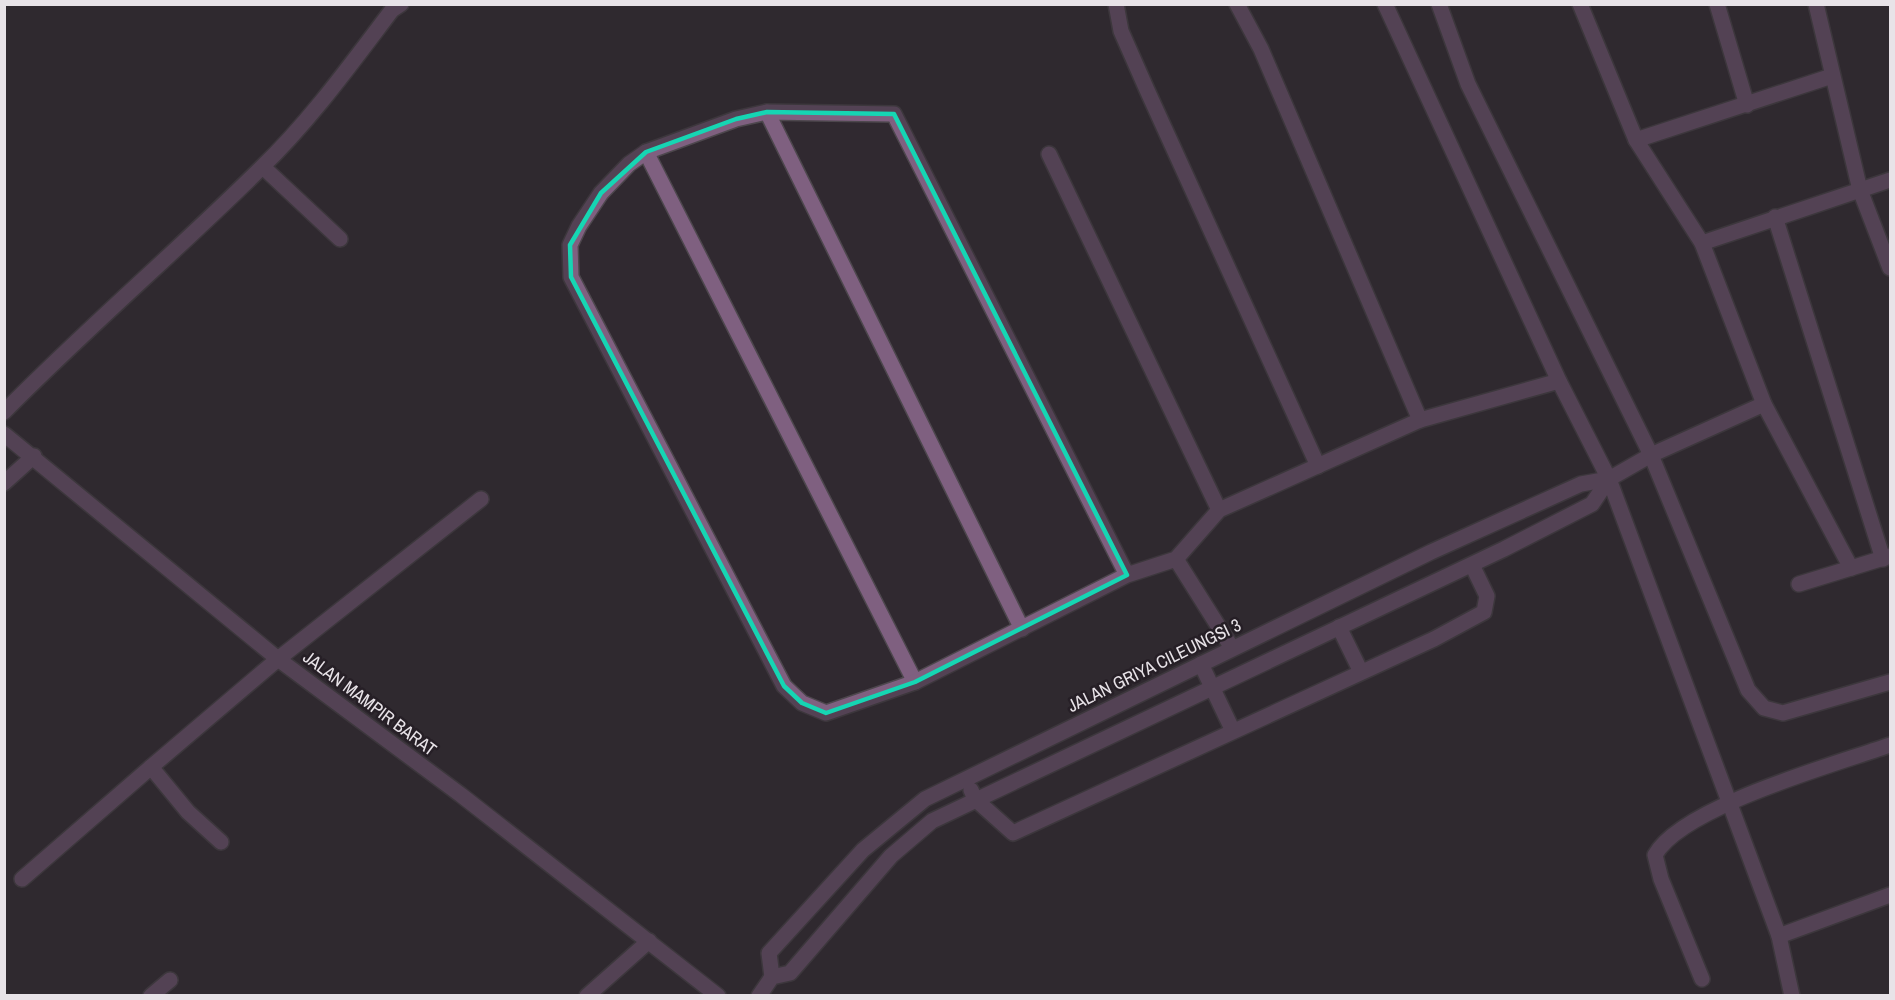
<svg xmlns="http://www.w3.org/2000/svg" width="1895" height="1000" viewBox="0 0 1895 1000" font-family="'Archivo Narrow',sans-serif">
<rect width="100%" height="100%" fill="#302930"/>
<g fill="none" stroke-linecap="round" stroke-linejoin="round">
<g stroke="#4d474d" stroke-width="18">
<g id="minor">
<polyline points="1116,4 1121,31 1147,90 1318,466"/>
<polyline points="1237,4 1261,49 1420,420"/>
<polyline points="1385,4 1559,381 1609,479 1779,936 1792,996"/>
<polyline points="1439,4 1468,84 1651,455 1748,690 1764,708 1783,713 1890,682"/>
<polyline points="1580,4 1636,140 1702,243 1764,404 1851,568"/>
<polyline points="1717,4 1747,105"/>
<polyline points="1816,4 1860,190 1890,268"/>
<polyline points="767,112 1022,629"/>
<polyline points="1636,140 1832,76"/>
<polyline points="646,152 915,682"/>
<polyline points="1049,154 1219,510"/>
<polyline points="263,167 340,239"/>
<polyline points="1775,217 1883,559"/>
<polyline points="1702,243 1890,180"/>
<path d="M4,412c83,-84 173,-161 257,-244 49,-47 90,-104 131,-158l9,-6"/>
<polyline points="4,434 278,659 461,795 718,996"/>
<polyline points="4,483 34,456"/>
<polyline points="1176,559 1232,648"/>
<polyline points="1127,575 894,114 767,112 736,119 646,152 629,164 601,193 579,226 570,245 571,277 784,686 802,703 826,713 915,682 1127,575 1176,559 1219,510 1420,420 1559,381"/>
<polyline points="1799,584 1890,556"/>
<polyline points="1339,627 1361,672"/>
<polyline points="1201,664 1233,731"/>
<polyline points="971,790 975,799 1013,833 1434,639 1484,612 1487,596 1472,565"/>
<polyline points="221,842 188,812 151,767 278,659 481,499"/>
<polyline points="22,879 151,767"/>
<polyline points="1779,936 1890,895"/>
<polyline points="772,977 769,953 863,850 925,799 1431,552 1581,484 1609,479 1651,455 1764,404"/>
<path d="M1702,979l-41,-100 -6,-24c26,-48 181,-91 235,-110"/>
<polyline points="151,996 170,980"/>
<polyline points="587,996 649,941"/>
<polyline points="759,996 772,977 790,973 891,856 932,821 1504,549 1592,504 1609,479"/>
</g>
</g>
<use href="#minor" stroke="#7f6080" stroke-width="15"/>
</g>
<path d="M0 0H1895V1000H0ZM767,112l127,2 233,461 -212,107 -89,31 -24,-10 -18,-17 -213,-409 -1,-32 31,-52 45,-41 90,-33z" fill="#302930" fill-opacity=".55" fill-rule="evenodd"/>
<path fill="none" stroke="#16d5b3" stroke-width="4.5" stroke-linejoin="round" d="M767,112l127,2 233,461 -212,107 -89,31 -24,-10 -18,-17 -213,-409 -1,-32 31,-52 45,-41 90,-33z"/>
<g text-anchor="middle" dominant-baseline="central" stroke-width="5" stroke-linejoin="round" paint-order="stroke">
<g font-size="18" fill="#e8e3e8" stroke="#261f26">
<text transform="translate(1154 665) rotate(-26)">JALAN GRIYA CILEUNGSI 3</text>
<text transform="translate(370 703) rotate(37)">JALAN MAMPIR BARAT</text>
</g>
</g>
<rect width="1895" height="1000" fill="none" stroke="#e8e3e8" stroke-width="12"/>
</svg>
